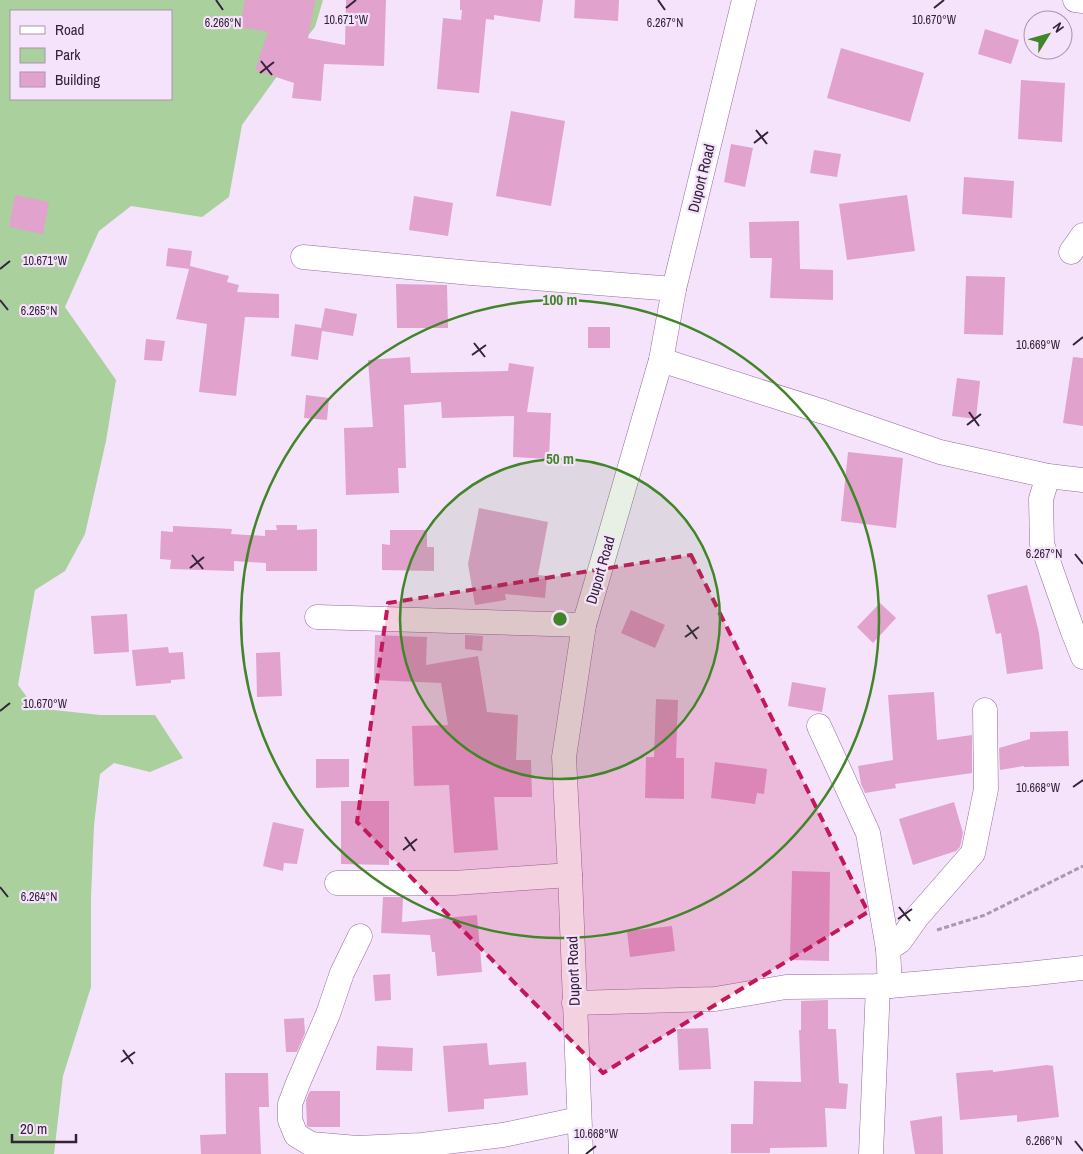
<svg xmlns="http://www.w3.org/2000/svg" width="1083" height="1154" viewBox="0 0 1083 1154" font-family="'Archivo Narrow',sans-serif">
<rect width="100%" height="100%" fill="#f5e3fb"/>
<path fill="#a9d09d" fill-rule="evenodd" d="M0,0h323l-8,27 -27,34 -46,64 -13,72 -27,20 -71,-11 -32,25 -34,76 51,73 -10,61 -21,93 -20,37 -30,19 -17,95 17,23 65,7h55l28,43 -33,14 -36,-9 -14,11 -6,51 -3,72v90l-28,89 -9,78h-54zM11,11h160v88h-160z"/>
<g fill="#e1a2cd">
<polygon points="245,0 315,0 308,38 345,45 346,0 386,0 384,66 324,64 321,101 292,98 294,83 255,70 268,32 240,27"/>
<polygon points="460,0 543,0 540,22 494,15 494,20 486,19 479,93 437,89 443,18 461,20 462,10 460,10"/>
<polygon points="575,0 619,0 618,21 574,18"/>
<polygon points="985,29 1019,40 1011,64 978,54"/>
<polygon points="841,48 924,73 910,122 827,98"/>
<polygon points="1021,80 1065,83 1062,142 1018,139"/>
<polygon points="511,111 565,121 551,206 496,196"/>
<polygon points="731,144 753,148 745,187 724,182"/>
<polygon points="814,150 841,154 837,177 810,173"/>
<polygon points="964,177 1014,181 1012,218 962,214"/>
<polygon points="15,195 49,202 43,234 9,227"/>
<polygon points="907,195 915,251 847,260 839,204"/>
<polygon points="414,196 453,203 448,236 409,230"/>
<polygon points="799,221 800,269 833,270 833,300 770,298 772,258 750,258 749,222"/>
<polygon points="168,248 192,251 190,266 229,276 227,282 239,285 237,292 279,294 279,318 245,317 236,396 199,392 207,324 176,319 189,269 166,266"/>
<polygon points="966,276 1005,277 1003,335 964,334"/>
<polygon points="396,284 447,285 448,328 397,328"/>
<polygon points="325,308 357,314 353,336 322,331 318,360 291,356 295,324 321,328"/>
<rect x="588" y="327" width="22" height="21"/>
<polygon points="146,339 165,341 162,361 144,360"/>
<polygon points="410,357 411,373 508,371 509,363 534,367 527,412 551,413 549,459 513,457 514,416 442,418 441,402 404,405 406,468 398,468 399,493 346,495 344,428 373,427 368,360"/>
<polygon points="1073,357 1083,358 1083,426 1063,423"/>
<polygon points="957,378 980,381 976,419 952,416"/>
<polygon points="306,395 329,398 327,420 304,418"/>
<polygon points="848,452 903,458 896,528 841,521"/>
<polygon points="479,508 548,522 538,575 547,576 545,598 505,594 506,600 475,605 468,564"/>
<polygon points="276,525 297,525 297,530 317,529 317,571 266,571 266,563 234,561 234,571 170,569 171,560 160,559 161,531 173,532 173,526 232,529 231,534 265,536 265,530 277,530"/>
<polygon points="390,530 427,530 427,547 434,547 434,571 382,570 382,544 390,545"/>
<polygon points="1027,585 1039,633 1043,669 1007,674 1001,633 996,634 987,595"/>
<polygon points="880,603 896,618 873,643 857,627"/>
<polygon points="631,610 665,625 655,648 621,633"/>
<polygon points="127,614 129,652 94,654 91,616"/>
<polygon points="375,635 427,637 426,665 478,656 487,712 518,715 516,760 531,760 532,797 494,797 498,850 454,853 449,785 414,786 412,726 448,725 441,683 374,680"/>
<polygon points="465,635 483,636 482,651 465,649"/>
<polygon points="168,647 169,653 183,652 185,679 171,680 171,683 136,686 132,650"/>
<polygon points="280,652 282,696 257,697 256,653"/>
<polygon points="792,682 826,688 822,712 788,706"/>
<polygon points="934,692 937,740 972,735 972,773 895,784 896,788 865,793 861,784 858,766 893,760 888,695"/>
<polygon points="656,699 678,700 676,758 684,758 684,799 645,798 646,757 654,757"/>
<polygon points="1068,731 1069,766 1024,767 1024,766 1000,770 999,748 1030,739 1030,732"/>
<polygon points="316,759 349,759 349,787 316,788"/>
<polygon points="715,762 767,769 764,794 757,793 755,804 711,798"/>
<polygon points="341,801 389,801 389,865 341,864"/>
<polygon points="954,802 963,833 960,847 956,851 913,865 899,819"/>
<polygon points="273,822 304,829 297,864 284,863 283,871 263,866"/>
<polygon points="792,871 830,872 829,961 790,960"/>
<polygon points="383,897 403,897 402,922 477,915 482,972 437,976 435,952 432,952 430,935 381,933"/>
<polygon points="672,926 675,951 630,957 627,931"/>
<polygon points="390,974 391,1000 375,1001 373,975"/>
<polygon points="828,1000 828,1029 836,1029 839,1083 848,1084 846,1109 825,1108 827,1147 770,1148 770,1153 731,1153 731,1124 753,1124 754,1081 801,1082 799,1030 801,1030 801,1001"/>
<polygon points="304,1018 305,1033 297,1052 286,1052 284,1019"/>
<polygon points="708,1028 711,1069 679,1070 677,1029"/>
<polygon points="487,1043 489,1065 526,1062 528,1095 484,1099 484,1109 448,1112 443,1046"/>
<polygon points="377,1046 413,1048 412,1071 376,1070"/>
<polygon points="1047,1065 1053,1066 1059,1117 1017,1122 1017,1115 960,1120 956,1073 993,1070 993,1072"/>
<polygon points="225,1073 268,1073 269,1107 259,1107 261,1154 201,1154 200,1135 226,1134"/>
<polygon points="310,1091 340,1091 340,1127 309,1127 307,1126 306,1100"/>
<polygon points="942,1116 943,1154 915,1154 910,1121"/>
</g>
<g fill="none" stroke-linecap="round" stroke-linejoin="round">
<g stroke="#956ba0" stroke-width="25">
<g id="minor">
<polyline points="1075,0 1083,1"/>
<polyline points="1071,252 1083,235"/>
<polyline points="303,257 471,273 674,289"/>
<polyline points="661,360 824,412 940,452 1048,476 1083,480"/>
<polyline points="1048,476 1041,499 1042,544 1072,629 1083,657"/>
<polyline points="317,617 584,625"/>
<polyline points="819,726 868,833 888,949 890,986"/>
<polyline points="337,883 454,883 570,875"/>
<polyline points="360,936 342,973 328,1014 298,1083 290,1104 290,1120 296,1135 311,1144 357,1148 422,1145 503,1135 579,1119"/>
<polyline points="888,949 900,941 917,917 973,853 986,789 985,710"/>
<polyline points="574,1003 715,999 786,987 890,986 1027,974 1083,968"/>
<polyline points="581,1154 570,875 564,757 584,625 661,360 674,289 744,0"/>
<polyline points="871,1154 878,986"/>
</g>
</g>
<polyline stroke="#aa98b0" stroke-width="3" stroke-dasharray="5 2.5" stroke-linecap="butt" points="937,930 985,915 1083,866"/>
<use href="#minor" stroke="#fff" stroke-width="24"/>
</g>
<path fill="#c2185b" fill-opacity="0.2" stroke="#c2185b" stroke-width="4" stroke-dasharray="10 6" stroke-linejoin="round" d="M691,555l177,357 -265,161 -246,-251 31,-219z"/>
<path fill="none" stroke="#342239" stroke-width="2" d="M216,0l7,10M658,0l7,10M346,8l10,-8M934,8l10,-8M261,61l11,14M260,73l14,-11M756,130l11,14M754,143l14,-11M0,269l10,-8M0,300l8,10M474,343l11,14M1073,345l10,-8M472,355l14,-10M969,412l10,14M967,425l14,-11M1075,554l8,10M192,555l11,14M190,568l14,-11M687,625l10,14M685,637l14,-10M0,711l10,-8M1073,787l10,-7M405,837l10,14M403,850l14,-11M0,887l8,10M899,907l11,14M898,919l14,-10M123,1050l10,14M121,1062l14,-10M1075,1141l8,10M586,1154l10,-8"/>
<circle cx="560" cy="619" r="160" fill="#428529" fill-opacity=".12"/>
<g fill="none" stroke="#428529" stroke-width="2.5">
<circle cx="560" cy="619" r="160"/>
<circle cx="560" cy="619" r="319"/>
</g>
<g text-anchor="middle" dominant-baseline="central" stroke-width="4.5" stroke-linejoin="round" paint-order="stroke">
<g font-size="15" fill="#342239" stroke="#f5e3fb">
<text transform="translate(701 178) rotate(-76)">Duport Road</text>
<text transform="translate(600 570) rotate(-74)">Duport Road</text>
<text transform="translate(573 971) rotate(-92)">Duport Road</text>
</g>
</g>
<g font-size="12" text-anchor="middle" fill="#342239" stroke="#f5e3fb" stroke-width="4.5" stroke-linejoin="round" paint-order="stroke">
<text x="346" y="24">10.671°W</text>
<text x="934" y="24">10.670°W</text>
<text x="223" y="27">6.266°N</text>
<text x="665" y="27">6.267°N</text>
<text x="45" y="265">10.671°W</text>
<text x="39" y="315">6.265°N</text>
<text x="1038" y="349">10.669°W</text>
<text x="1044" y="558">6.267°N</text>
<text x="45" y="708">10.670°W</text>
<text x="1038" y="792">10.668°W</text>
<text x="39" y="901">6.264°N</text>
<text x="596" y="1138">10.668°W</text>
<text x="1044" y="1145">6.266°N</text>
</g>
<circle cx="560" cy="619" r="8" fill="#428529" stroke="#f5e3fb" stroke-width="2.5"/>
<g font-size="15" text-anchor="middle" font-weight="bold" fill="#428529" stroke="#f5e3fb" stroke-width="4.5" stroke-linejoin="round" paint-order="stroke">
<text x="560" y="305">100 m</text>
<text x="560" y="464">50 m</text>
</g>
<rect x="10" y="10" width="162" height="90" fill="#f5e3fb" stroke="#a896ad"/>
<rect x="20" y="26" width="25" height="8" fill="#ffffff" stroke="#a896ad"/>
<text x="55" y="35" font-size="15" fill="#342239">Road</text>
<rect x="20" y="48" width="25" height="15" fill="#a9d09d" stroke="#a896ad"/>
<text x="55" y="60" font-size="15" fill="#342239">Park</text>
<rect x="20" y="72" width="25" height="15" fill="#e1a2cd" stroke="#a896ad"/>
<text x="55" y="85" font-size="15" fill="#342239">Building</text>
<g transform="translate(1048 35) rotate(53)"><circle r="24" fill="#f5e3fb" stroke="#a896ad"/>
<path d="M0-4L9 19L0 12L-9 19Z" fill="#428529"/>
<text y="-8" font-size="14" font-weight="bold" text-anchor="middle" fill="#342239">N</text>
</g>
<path d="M12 1134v8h64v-8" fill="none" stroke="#342239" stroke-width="2.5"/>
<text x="20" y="1134" font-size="15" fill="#342239" stroke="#f5e3fb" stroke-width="4" paint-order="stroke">20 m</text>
</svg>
